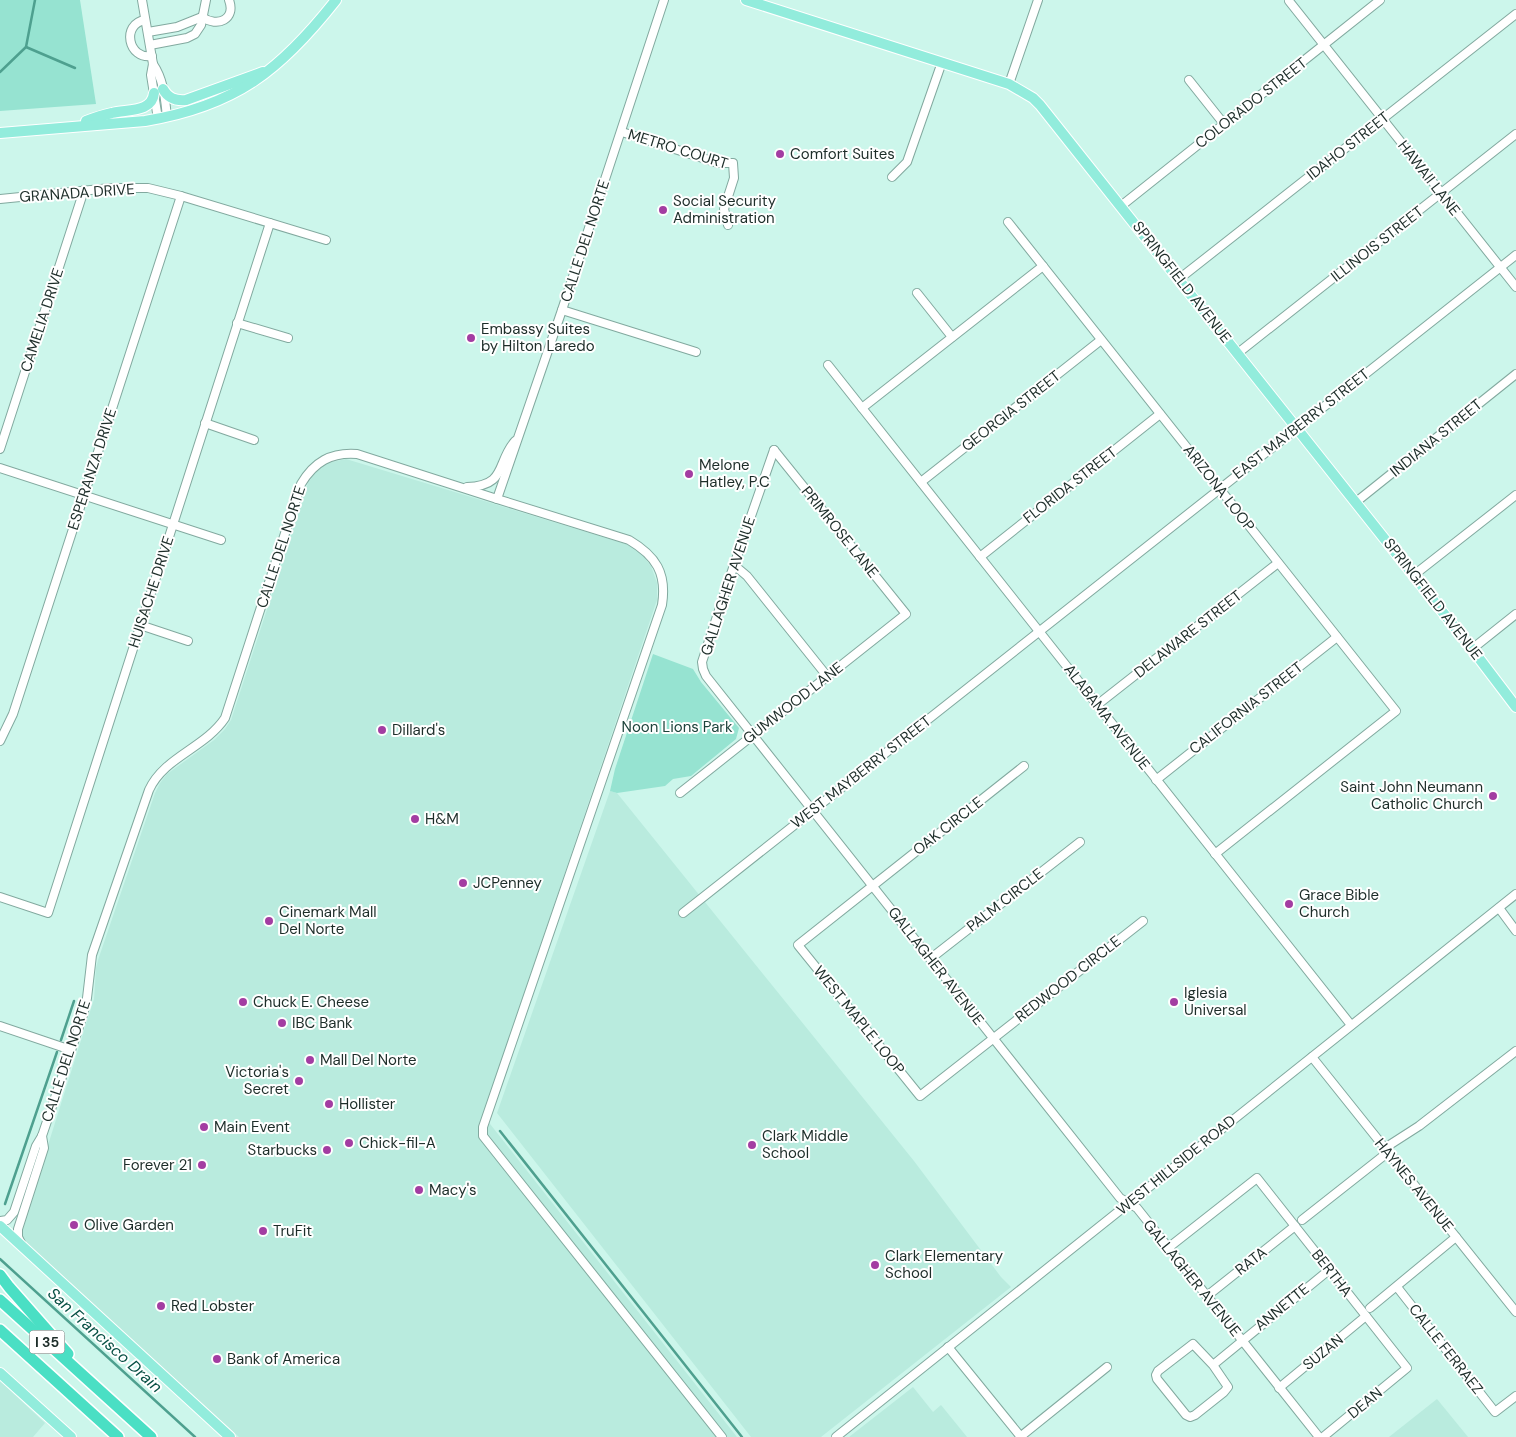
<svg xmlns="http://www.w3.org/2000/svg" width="1516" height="1437" viewBox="0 0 1516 1437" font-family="'DM Sans',sans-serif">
<rect width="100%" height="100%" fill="#ccf6eb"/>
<g fill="#b9ebde">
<polygon points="346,459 629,545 639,551 651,566 657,583 657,600 483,1115 737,1437 239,1437 21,1239 20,1234 94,999 96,968 98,960 155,793 160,783 167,774 214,740 225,729 231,720 308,483 315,473 327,463"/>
<polygon points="610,791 617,793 914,1161 1001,1277 1011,1287 821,1437 751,1437 497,1113"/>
<polygon points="0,1381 45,1423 33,1437 0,1437"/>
<polygon points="913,1387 933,1412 941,1405 967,1437 849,1437"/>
<polygon points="1437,1399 1468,1437 1389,1437"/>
</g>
<g fill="#96e3d1">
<polygon points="0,0 80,0 96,104 0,111"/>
<polygon points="653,654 693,669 701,682 739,728 736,739 691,776 673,779 665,786 617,793 610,791 615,769"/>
</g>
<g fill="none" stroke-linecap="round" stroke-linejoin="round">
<g stroke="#4ea08f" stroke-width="2.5">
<polyline points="26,47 75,68"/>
<polyline points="0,72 26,47 35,0"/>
<polyline points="61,1040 74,1001"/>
<polyline points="500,1131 742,1437"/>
<polyline points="5,1204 57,1052"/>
<polyline points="0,1259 195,1437"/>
</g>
<g stroke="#82a99f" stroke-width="10">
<g id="minor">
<polyline points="142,0 153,64 151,75 158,119"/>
<polyline points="1289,1 1516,287"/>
<path d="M202,17c16,11 34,2 27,-17"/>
<path d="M145,20c-24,4 -17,40 7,36"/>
<polyline points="148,32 177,27 202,17"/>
<polyline points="150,45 187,38 195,34 201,25 206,0"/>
<path d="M153,64c11,16 12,35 14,53"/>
<polyline points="1189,80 1224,124"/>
<polyline points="1009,84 1038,0"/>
<polyline points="622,132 718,163 733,163 734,178 724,209 728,225"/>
<polyline points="892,177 907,162 942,62"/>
<polyline points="0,199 111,188 148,188 181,196 326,240"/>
<polyline points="1121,206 1380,0"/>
<polyline points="1008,222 1396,711 1215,854"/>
<polyline points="1179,279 1516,14"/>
<polyline points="917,293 952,337"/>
<polyline points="562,310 696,352"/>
<polyline points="237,323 288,338"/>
<polyline points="1238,353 1516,134"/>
<polyline points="828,365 1351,1025"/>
<polyline points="862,408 1043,266"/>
<polyline points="205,423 254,440"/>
<polyline points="0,449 84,190"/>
<polyline points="774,450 734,565 702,662 703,669 706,676 1120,1198 1137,1208 1319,1437"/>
<polyline points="0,468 221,540"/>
<polyline points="921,482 1101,340"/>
<path d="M467,487c40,-1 29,-24 48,-46"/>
<path d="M497,499l132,41c27,16 38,33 33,65l-179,522v9l239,301"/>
<polyline points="1356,502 1516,374"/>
<polyline points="980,557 1160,414"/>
<polyline points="734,565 747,576 827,676"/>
<polyline points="1414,575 1516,495"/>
<polyline points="140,625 188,641"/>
<polyline points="1472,649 1516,614"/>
<polyline points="1097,705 1278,563"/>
<polyline points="0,741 13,714 181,196"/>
<polyline points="1024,766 798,945 920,1096 1143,921"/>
<polyline points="1156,780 1337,637"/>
<polyline points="680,793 906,614 774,450"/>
<polyline points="0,897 48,913 270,223"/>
<polyline points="1499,908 1516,931"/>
<polyline points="683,913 1516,255"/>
<polyline points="930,959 1080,842"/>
<polyline points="0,1026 71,1050"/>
<polyline points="1312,1057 1516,1312"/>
<polyline points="1302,1220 1382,1157 1391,1144 1419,1126 1516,1051"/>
<path d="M0,1221l7,-1 7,-8 22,-66 6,-10 41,-121 4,-17 5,-43 57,-165c15,-33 56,-42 76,-72l76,-234c13,-22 30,-32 56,-30l140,45 65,-189 102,-310"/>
<polyline points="21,1243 18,1237 18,1229 44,1148 42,1136"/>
<polyline points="1168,1248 1257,1178 1407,1368 1323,1437"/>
<polyline points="1397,1287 1495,1412 1516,1396"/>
<polyline points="1207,1296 1295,1226"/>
<polyline points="1370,1308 1456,1237"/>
<polyline points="948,1347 1021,1437"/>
<polyline points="1213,1365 1193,1344 1158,1371 1156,1375 1157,1379 1186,1415 1190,1417 1195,1415 1224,1392 1228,1387 1213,1365 1329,1270"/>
<polyline points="1279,1388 1366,1316"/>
<polyline points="836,1437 1516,894"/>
<polyline points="1020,1437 1107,1367"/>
</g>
</g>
<g stroke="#fff" stroke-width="12">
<g id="major">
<polyline points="746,0 1009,84 1033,98 1040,105 1472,649 1516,707"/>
<path d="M163,89c5,9 12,12 23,11l77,-28"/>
<path d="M86,121c8,-3 17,-6 26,-8 15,-4 40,0 42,-20"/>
<path d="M0,133l145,-12c91,-15 136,-51 191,-121"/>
<polyline points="0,1226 230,1437"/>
<polyline points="0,1373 71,1437"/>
</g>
</g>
<g stroke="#fff" stroke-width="14">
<g id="highway">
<polyline points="0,1275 9,1287 68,1354"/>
<polyline points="0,1300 151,1437"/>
<polyline points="0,1330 118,1437"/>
</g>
</g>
<use href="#minor" stroke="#fff" stroke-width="8"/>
<use href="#major" stroke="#92ecdc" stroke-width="10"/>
<use href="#highway" stroke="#4adfc4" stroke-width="11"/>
</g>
<g fill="#a33da2" stroke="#fff" stroke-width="2">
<circle cx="780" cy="154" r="5"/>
<circle cx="663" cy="210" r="5"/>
<circle cx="471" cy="338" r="5"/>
<circle cx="689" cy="474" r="5"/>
<circle cx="382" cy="730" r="5"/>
<circle cx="1493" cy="796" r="5"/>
<circle cx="415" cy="819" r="5"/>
<circle cx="463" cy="883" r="5"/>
<circle cx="1289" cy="904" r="5"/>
<circle cx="269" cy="921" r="5"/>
<circle cx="243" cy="1002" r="5"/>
<circle cx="1174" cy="1002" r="5"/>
<circle cx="282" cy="1023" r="5"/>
<circle cx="310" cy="1060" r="5"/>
<circle cx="299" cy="1081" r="5"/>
<circle cx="329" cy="1104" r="5"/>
<circle cx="204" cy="1127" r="5"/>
<circle cx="349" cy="1143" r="5"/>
<circle cx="752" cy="1145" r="5"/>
<circle cx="327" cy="1150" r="5"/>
<circle cx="202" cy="1165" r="5"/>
<circle cx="419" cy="1190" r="5"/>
<circle cx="74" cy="1225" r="5"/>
<circle cx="263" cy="1231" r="5"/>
<circle cx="875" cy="1265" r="5"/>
<circle cx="161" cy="1306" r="5"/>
<circle cx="217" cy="1359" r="5"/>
</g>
<g text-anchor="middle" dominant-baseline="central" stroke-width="4" stroke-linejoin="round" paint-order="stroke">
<rect fill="#fff" stroke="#616c69" stroke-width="1" x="29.5" y="1330.5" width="35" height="23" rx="4"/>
<g font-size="14" font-weight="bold" fill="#1d2d29">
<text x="47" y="1342">I 35</text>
</g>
<g font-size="15" fill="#1d2d29" stroke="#fff">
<text transform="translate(1251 103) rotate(-38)">COLORADO STREET</text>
<text transform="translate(1348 146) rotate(-38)">IDAHO STREET</text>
<text transform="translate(678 149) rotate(17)">METRO COURT</text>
<text transform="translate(1429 178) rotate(52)">HAWAII LANE</text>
<text transform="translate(77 193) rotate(-4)">GRANADA DRIVE</text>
<text transform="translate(585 241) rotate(-72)">CALLE DEL NORTE</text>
<text transform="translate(1377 244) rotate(-38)">ILLINOIS STREET</text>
<text transform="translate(1182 282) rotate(52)">SPRINGFIELD AVENUE</text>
<text transform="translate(42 320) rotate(-72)">CAMELIA DRIVE</text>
<text transform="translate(1011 411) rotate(-38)">GEORGIA STREET</text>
<text transform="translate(1301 424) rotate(-38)">EAST MAYBERRY STREET</text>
<text transform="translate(1436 438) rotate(-39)">INDIANA STREET</text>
<text transform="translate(92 469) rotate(-72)">ESPERANZA DRIVE</text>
<text transform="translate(1070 485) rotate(-38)">FLORIDA STREET</text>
<text transform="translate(1219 488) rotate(52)">ARIZONA LOOP</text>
<text transform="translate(840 532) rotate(51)">PRIMROSE LANE</text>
<text transform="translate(281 547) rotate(-72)">CALLE DEL NORTE</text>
<text transform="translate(728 586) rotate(-72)">GALLAGHER AVENUE</text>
<text transform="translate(151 592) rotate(-72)">HUISACHE DRIVE</text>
<text transform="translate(1433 599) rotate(52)">SPRINGFIELD AVENUE</text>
<text transform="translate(1188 634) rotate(-38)">DELAWARE STREET</text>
<text transform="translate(793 703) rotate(-38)">GUMWOOD LANE</text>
<text transform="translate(1246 708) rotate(-38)">CALIFORNIA STREET</text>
<text transform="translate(1107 717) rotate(52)">ALABAMA AVENUE</text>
<text transform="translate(861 772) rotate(-38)">WEST MAYBERRY STREET</text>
<text transform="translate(948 826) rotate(-38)">OAK CIRCLE</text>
<text transform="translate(1005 900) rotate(-38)">PALM CIRCLE</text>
<text transform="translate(936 966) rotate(52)">GALLAGHER AVENUE</text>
<text transform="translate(1068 979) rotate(-38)">REDWOOD CIRCLE</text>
<text transform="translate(859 1020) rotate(51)">WEST MAPLE LOOP</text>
<text transform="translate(66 1061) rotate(-72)">CALLE DEL NORTE</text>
<text transform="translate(1176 1165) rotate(-39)">WEST HILLSIDE ROAD</text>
<text transform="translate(1414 1185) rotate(51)">HAYNES AVENUE</text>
<text transform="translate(1251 1261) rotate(-38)">RATA</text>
<text transform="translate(1332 1273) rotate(52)">BERTHA</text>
<text transform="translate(1192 1278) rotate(51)">GALLAGHER AVENUE</text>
<text transform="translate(1282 1307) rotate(-39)">ANNETTE</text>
<text transform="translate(1446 1349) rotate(52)">CALLE FERRAEZ</text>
<text transform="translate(1323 1352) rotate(-39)">SUZAN</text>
<text transform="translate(1365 1403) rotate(-39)">DEAN</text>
</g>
<g font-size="15" fill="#1d2d29" stroke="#fff" text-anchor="start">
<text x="790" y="154">Comfort Suites</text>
<text x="673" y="201">Social Security<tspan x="673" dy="17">Administration</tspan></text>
<text x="481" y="329">Embassy Suites<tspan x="481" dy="17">by Hilton Laredo</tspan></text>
<text x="699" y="465">Melone<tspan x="699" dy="17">Hatley, P.C</tspan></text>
<text x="392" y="730">Dillard's</text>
<text x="1483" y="787" text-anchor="end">Saint John Neumann<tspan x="1483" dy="17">Catholic Church</tspan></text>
<text x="425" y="819">H&amp;M</text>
<text x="473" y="883">JCPenney</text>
<text x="1299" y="895">Grace Bible<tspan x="1299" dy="17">Church</tspan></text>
<text x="279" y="912">Cinemark Mall<tspan x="279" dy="17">Del Norte</tspan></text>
<text x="1184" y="993">Iglesia<tspan x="1184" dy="17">Universal</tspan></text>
<text x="253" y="1002">Chuck E. Cheese</text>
<text x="292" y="1023">IBC Bank</text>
<text x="320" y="1060">Mall Del Norte</text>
<text x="289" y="1072" text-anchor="end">Victoria's<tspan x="289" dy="17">Secret</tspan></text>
<text x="339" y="1104">Hollister</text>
<text x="214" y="1127">Main Event</text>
<text x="762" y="1136">Clark Middle<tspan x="762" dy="17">School</tspan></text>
<text x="359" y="1143">Chick-fil-A</text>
<text x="317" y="1150" text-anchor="end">Starbucks</text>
<text x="192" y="1165" text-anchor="end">Forever 21</text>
<text x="429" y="1190">Macy's</text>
<text x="84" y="1225">Olive Garden</text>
<text x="273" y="1231">TruFit</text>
<text x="885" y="1256">Clark Elementary<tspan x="885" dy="17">School</tspan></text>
<text x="171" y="1306">Red Lobster</text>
<text x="227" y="1359">Bank of America</text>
</g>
<g font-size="15" fill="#1d433b" stroke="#fff">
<text x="677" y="727">Noon Lions Park</text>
</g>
<g font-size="16" font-style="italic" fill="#085145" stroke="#fff">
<text transform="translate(105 1340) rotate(42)">San Francisco Drain</text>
</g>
</g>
</svg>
